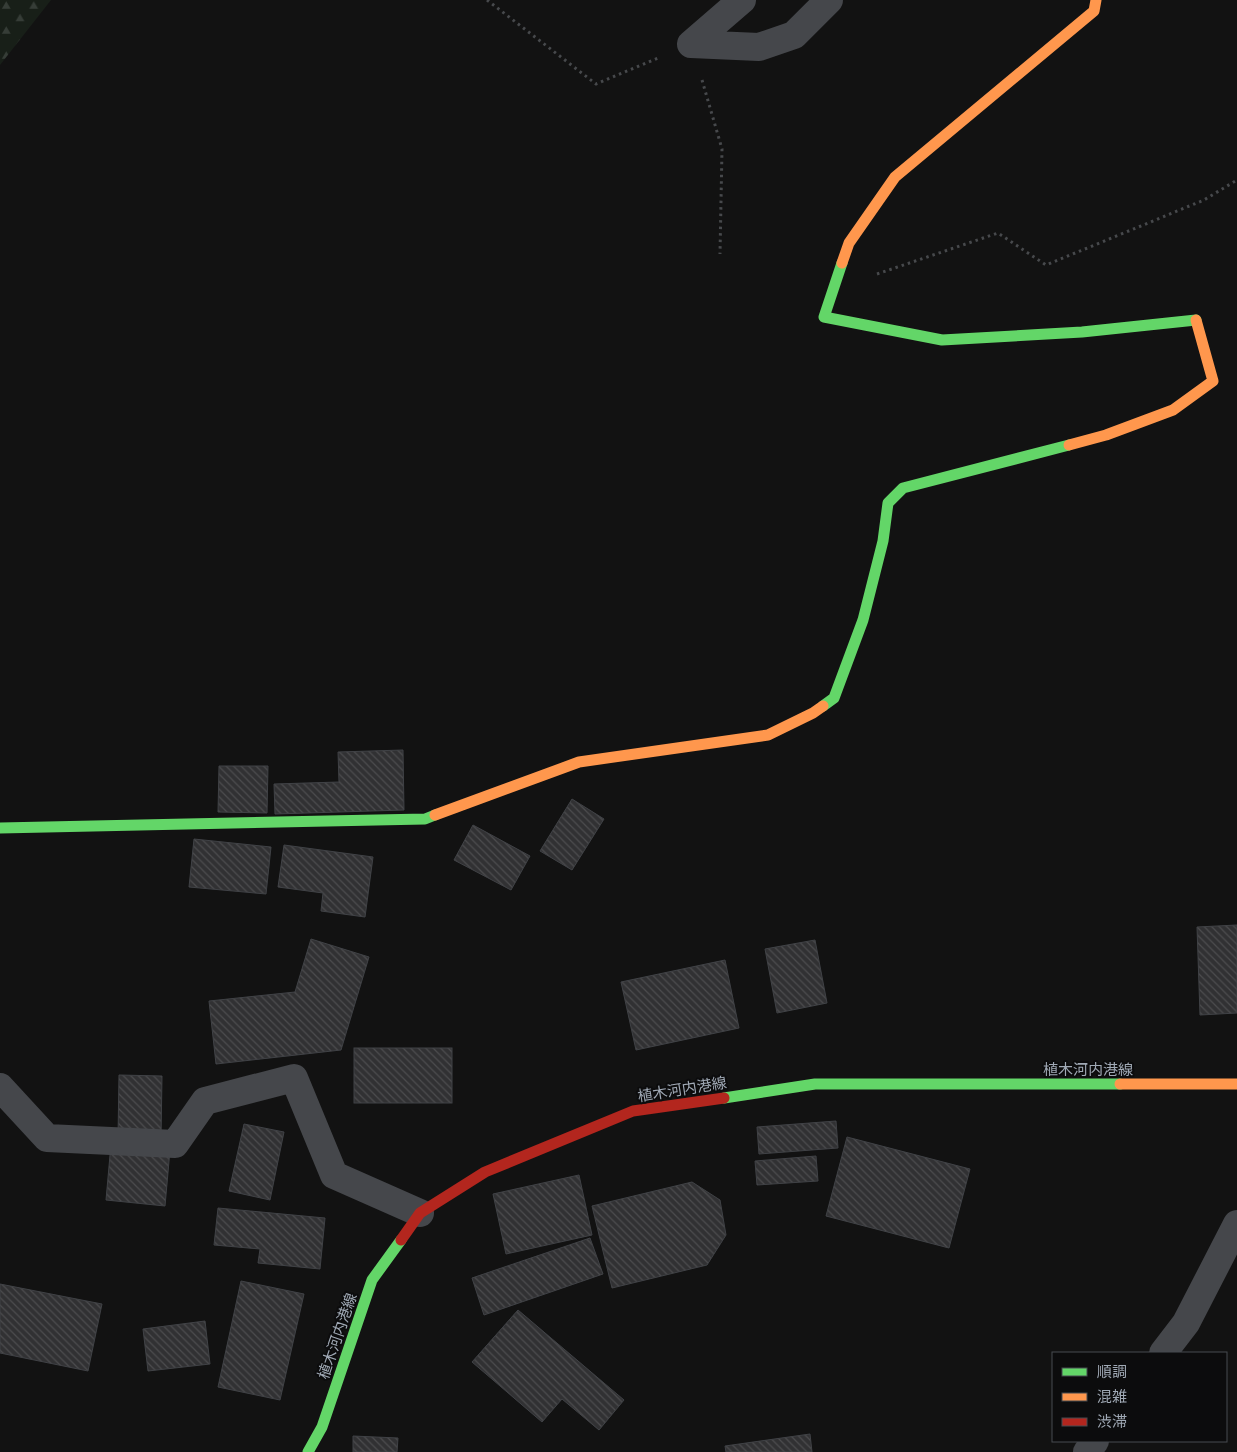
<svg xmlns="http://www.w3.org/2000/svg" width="1237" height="1452" viewBox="0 0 1237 1452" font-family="'Archivo Narrow','Noto Sans JP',sans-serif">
<defs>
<pattern id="forest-firs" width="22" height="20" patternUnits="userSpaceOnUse" patternTransform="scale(1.25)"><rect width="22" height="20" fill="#181f18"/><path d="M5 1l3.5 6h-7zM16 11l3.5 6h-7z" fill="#363d37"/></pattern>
<pattern id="building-back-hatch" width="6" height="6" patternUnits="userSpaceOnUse" patternTransform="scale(1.25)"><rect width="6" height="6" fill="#313133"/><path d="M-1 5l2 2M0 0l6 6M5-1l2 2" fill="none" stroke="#4c4c4e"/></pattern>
</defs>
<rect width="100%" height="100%" fill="#121212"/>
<polygon fill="url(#forest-firs)" points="0,0 51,0 0,65"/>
<g fill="url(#building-back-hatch)" stroke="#404246">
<polygon points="403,750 404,810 275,814 274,784 339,782 338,752"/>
<polygon points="219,766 268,766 267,813 218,812"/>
<polygon points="572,799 604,819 572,870 540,851"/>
<polygon points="473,825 530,856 511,890 454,860"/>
<polygon points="194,839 271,847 266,894 189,887"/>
<polygon points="284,845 373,857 365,917 321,911 323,893 278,887"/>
<polygon points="1237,925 1237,1013 1200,1015 1197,927"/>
<polygon points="311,939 369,957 341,1050 216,1064 209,1001 295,992"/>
<polygon points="815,940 827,1003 777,1013 765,949"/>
<polygon points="725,960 739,1028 636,1050 621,982"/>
<rect x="354" y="1048" width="98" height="55"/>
<polygon points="119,1075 162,1076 161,1138 118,1137"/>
<polygon points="836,1121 838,1148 759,1154 757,1127"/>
<polygon points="244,1124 284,1132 270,1200 229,1191"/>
<polygon points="847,1137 970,1169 949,1248 826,1216"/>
<polygon points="111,1144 170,1150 165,1206 106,1200"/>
<polygon points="816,1156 818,1181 757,1185 755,1161"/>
<polygon points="579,1175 592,1235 506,1254 493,1194"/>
<polygon points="692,1182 720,1200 726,1235 707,1265 612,1288 592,1206"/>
<polygon points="218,1208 325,1218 320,1269 258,1263 260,1249 214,1245"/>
<polygon points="590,1238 603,1274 484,1315 472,1278"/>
<polygon points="241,1281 304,1294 280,1400 218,1387"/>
<polygon points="0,1284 102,1304 88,1371 0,1353"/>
<polygon points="518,1310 624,1400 599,1430 562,1399 542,1422 472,1362"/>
<polygon points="205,1321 210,1364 148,1371 143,1329"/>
<polygon points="810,1434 812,1452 726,1452 725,1446"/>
<polygon points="353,1436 398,1438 397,1452 353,1452"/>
</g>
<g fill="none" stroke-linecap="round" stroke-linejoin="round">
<g stroke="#47494c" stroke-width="3" stroke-dasharray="2.5 4" stroke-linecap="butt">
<polyline points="487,0 596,84 658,58"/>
<polyline points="702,80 722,149 720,254"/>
<polyline points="877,274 998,233 1046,265 1204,200 1237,180"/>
</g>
<g stroke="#45474b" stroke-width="28">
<polyline points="742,0 691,44 759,47 794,35 829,0"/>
<polyline points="0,1087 47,1138 175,1144 205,1101 294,1078 334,1175 420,1213"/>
<polyline points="1163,1353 1186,1323 1237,1224"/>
<polyline points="1087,1452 1095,1441"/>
</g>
<g stroke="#63d668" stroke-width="11">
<polyline points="842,263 824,317 942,340 1082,332 1196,320"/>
<polyline points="823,706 834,698 863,620 883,541 888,503 903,488 1069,445"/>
<polyline points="0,828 425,819 435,815"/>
<polyline points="724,1098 815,1084 1120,1084"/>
<polyline points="308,1452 322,1427 372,1280 401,1240"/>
</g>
<g stroke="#ff974d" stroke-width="11">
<polyline points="842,263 849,243 895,177 1094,11 1096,0"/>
<polyline points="1069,445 1106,435 1173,410 1213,381 1196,320"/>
<polyline points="435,815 579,762 768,735 813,713 823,706"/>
<polyline points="1120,1084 1237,1084"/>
</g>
<polyline stroke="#b3261e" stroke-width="11" points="401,1240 420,1213 485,1172 633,1111 724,1098"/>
</g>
<g text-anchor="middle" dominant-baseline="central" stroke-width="4" stroke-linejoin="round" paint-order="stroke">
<g font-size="15" fill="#a0a9b5" stroke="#0c0c0d">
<text x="1088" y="1069">植木河内港線</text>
<text transform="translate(682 1089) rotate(-9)">植木河内港線</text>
<text transform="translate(337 1336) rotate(-71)">植木河内港線</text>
</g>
</g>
<rect x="1052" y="1352" width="175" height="90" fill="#0c0c0d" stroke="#474b50"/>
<rect x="1062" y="1368" width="25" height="8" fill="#63d668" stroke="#474b50"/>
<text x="1097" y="1377" font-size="15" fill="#a0a9b5">順調</text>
<rect x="1062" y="1393" width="25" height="8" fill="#ff974d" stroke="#474b50"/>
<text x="1097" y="1402" font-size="15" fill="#a0a9b5">混雑</text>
<rect x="1062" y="1418" width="25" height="8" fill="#b3261e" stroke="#474b50"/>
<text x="1097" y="1427" font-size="15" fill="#a0a9b5">渋滞</text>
</svg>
